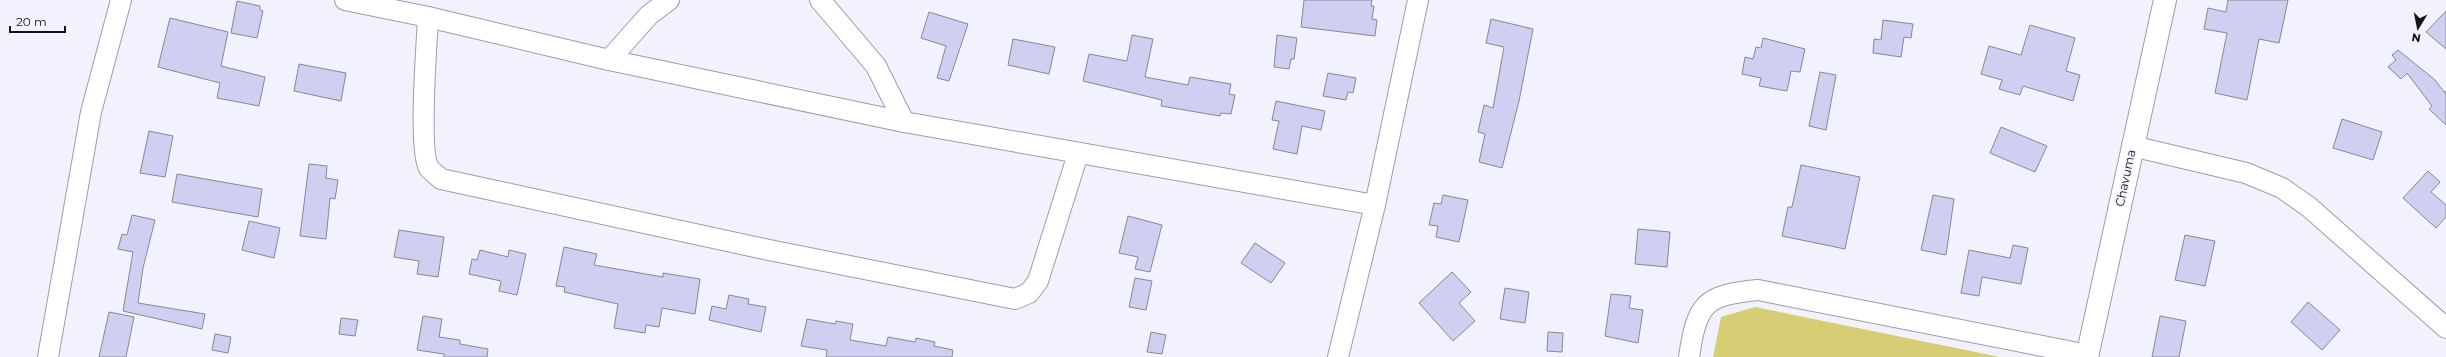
<svg xmlns="http://www.w3.org/2000/svg" width="2446" height="357" viewBox="0 0 2446 357" font-family="Montserrat,sans-serif">
<rect width="100%" height="100%" fill="#f1f2fd"/>
<polygon fill="#d6ce75" points="1755,307 2000,357 1713,357 1721,317"/>
<g fill="#cecff1" stroke="#878895">
<polygon points="1304,0 1372,0 1371,6 1374,6 1372,19 1377,20 1375,36 1301,27"/>
<polygon points="2228,0 2288,0 2279,43 2259,39 2247,100 2215,93 2227,33 2204,29 2208,8 2226,12"/>
<polygon points="237,1 260,6 260,10 263,11 257,38 231,33"/>
<polygon points="2446,11 2446,49 2426,32"/>
<polygon points="929,12 968,24 949,81 937,78 946,46 921,38"/>
<polygon points="170,18 228,32 221,66 265,77 259,106 217,98 220,83 158,67"/>
<polygon points="1491,19 1533,29 1519,101 1502,168 1479,162 1485,134 1478,132 1484,105 1493,108 1504,47 1486,43"/>
<polygon points="1883,20 1913,24 1911,38 1904,37 1901,57 1873,53 1874,39 1881,40"/>
<polygon points="2030,25 2075,38 2066,71 2080,75 2073,101 2023,86 2020,95 1999,89 2002,80 1981,74 1989,46 2021,55"/>
<polygon points="1132,35 1153,39 1145,77 1188,85 1190,77 1231,84 1229,94 1235,95 1231,114 1221,113 1220,116 1161,106 1162,100 1083,81 1089,54 1127,61"/>
<polygon points="1277,35 1297,38 1294,59 1291,59 1289,69 1274,67"/>
<polygon points="1763,38 1805,49 1800,72 1791,71 1787,91 1759,86 1761,78 1742,74 1745,57 1753,59 1756,47 1761,48"/>
<polygon points="1013,39 1055,47 1049,74 1008,65"/>
<polygon points="2398,50 2435,80 2445,93 2446,91 2446,125 2429,109 2432,106 2407,73 2401,79 2388,67 2396,60 2392,55"/>
<polygon points="299,64 346,73 341,101 294,91"/>
<polygon points="1820,72 1836,75 1826,130 1809,126"/>
<polygon points="1328,73 1356,78 1353,93 1348,92 1346,100 1323,96"/>
<polygon points="1276,101 1325,111 1321,130 1302,126 1297,154 1273,149 1279,121 1272,120"/>
<polygon points="2342,119 2382,132 2373,160 2333,148"/>
<polygon points="2001,127 2047,146 2035,172 1990,153"/>
<polygon points="149,131 173,136 165,177 140,173"/>
<polygon points="309,164 327,166 326,178 338,180 335,199 330,198 326,239 300,236"/>
<polygon points="1801,165 1860,177 1845,249 1782,236 1788,207 1792,207"/>
<polygon points="2428,171 2440,182 2431,192 2446,205 2446,217 2436,228 2403,198"/>
<polygon points="177,174 262,189 258,217 172,202"/>
<polygon points="1443,195 1468,200 1459,242 1436,237 1438,226 1429,225 1434,203 1441,204"/>
<polygon points="1933,195 1954,199 1946,255 1921,250"/>
<polygon points="132,215 155,220 143,268 138,303 205,314 202,329 123,311 133,252 118,249 122,234 127,235"/>
<polygon points="1128,216 1162,225 1150,272 1135,269 1138,257 1119,253"/>
<polygon points="249,221 280,228 274,258 242,250"/>
<polygon points="1638,229 1670,232 1667,267 1635,264"/>
<polygon points="399,230 444,237 438,277 417,274 419,261 394,257"/>
<polygon points="2185,235 2215,241 2205,286 2175,280"/>
<polygon points="1255,243 1285,263 1271,283 1241,263"/>
<polygon points="2013,245 2028,248 2021,284 1982,277 1979,296 1961,293 1969,250 2010,258"/>
<polygon points="564,247 597,254 594,265 663,277 663,273 700,279 695,314 662,308 659,327 646,325 645,333 614,328 618,304 564,292 565,287 556,286"/>
<polygon points="480,250 508,257 509,250 526,254 517,295 499,291 501,281 469,274 472,259 477,260"/>
<polygon points="1452,272 1471,292 1459,303 1475,321 1453,341 1419,303"/>
<polygon points="1135,278 1152,281 1146,310 1129,307"/>
<polygon points="1505,288 1529,292 1525,323 1500,319"/>
<polygon points="1611,294 1631,296 1629,308 1643,310 1638,343 1605,336"/>
<polygon points="729,295 749,299 748,304 766,307 761,332 709,320 712,306 726,309"/>
<polygon points="2308,302 2340,330 2322,350 2291,322"/>
<polygon points="109,312 134,317 126,357 99,357"/>
<polygon points="423,316 442,319 439,337 460,340 460,344 488,349 487,357 444,357 444,354 417,350"/>
<polygon points="2160,316 2186,321 2179,357 2152,357"/>
<polygon points="341,318 358,320 355,336 339,334"/>
<polygon points="807,319 835,324 836,321 853,324 850,340 886,346 888,337 915,342 916,338 935,342 934,346 953,350 952,357 826,357 827,350 801,346"/>
<polygon points="1151,332 1166,335 1162,354 1147,352"/>
<polygon points="1548,332 1563,333 1562,352 1547,351"/>
<polygon points="215,334 231,337 228,353 212,350"/>
</g>
<g fill="none" stroke-linecap="round" stroke-linejoin="round">
<g stroke="#9d9daa" stroke-width="22">
<g id="minor">
<polyline points="345,0 428,17 609,60 904,122 1375,205"/>
<polyline points="820,0 876,66 904,122"/>
<path d="M428,17c-1,26 -10,133 1,151 3,4 8,7 12,11l328,71 246,49 14,-6 9,-12 40,-127"/>
<polyline points="609,60 649,15 669,0"/>
<polyline points="2132,146 2246,173 2282,188 2309,207 2446,328"/>
<polyline points="48,357 91,112 121,0"/>
<polyline points="1338,357 1375,205 1418,0"/>
<path d="M1689,357c8,-53 15,-62 69,-67l330,65"/>
</g>
</g>
<g stroke="#9d9daa" stroke-width="24">
<polyline id="tertiary" points="2087,357 2165,0"/>
</g>
<use href="#minor" stroke="#fff" stroke-width="20"/>
<use href="#tertiary" stroke="#fff" stroke-width="22"/>
</g>
<g text-anchor="middle" dominant-baseline="central" stroke-width="3.5" stroke-linejoin="round" paint-order="stroke">
<g font-size="12" fill="#131318" stroke="#f1f2fd">
<text transform="translate(2125 178) rotate(-78)">Chavuma</text>
</g>
</g>
<g transform="translate(2418 28) rotate(190)" stroke="#f1f2fd" stroke-width="3" paint-order="stroke">
<path d="M0-3L7 15L0 10L-7 15Z" fill="#131318"/>
<text y="-6" font-size="11" font-weight="bold" text-anchor="middle" fill="#131318">N</text>
</g>
<path d="M10 26v6h55v-6" fill="none" stroke="#131318" stroke-width="2"/>
<text x="16" y="26" font-size="12" fill="#131318" stroke="#f1f2fd" stroke-width="3" paint-order="stroke">20 m</text>
</svg>
